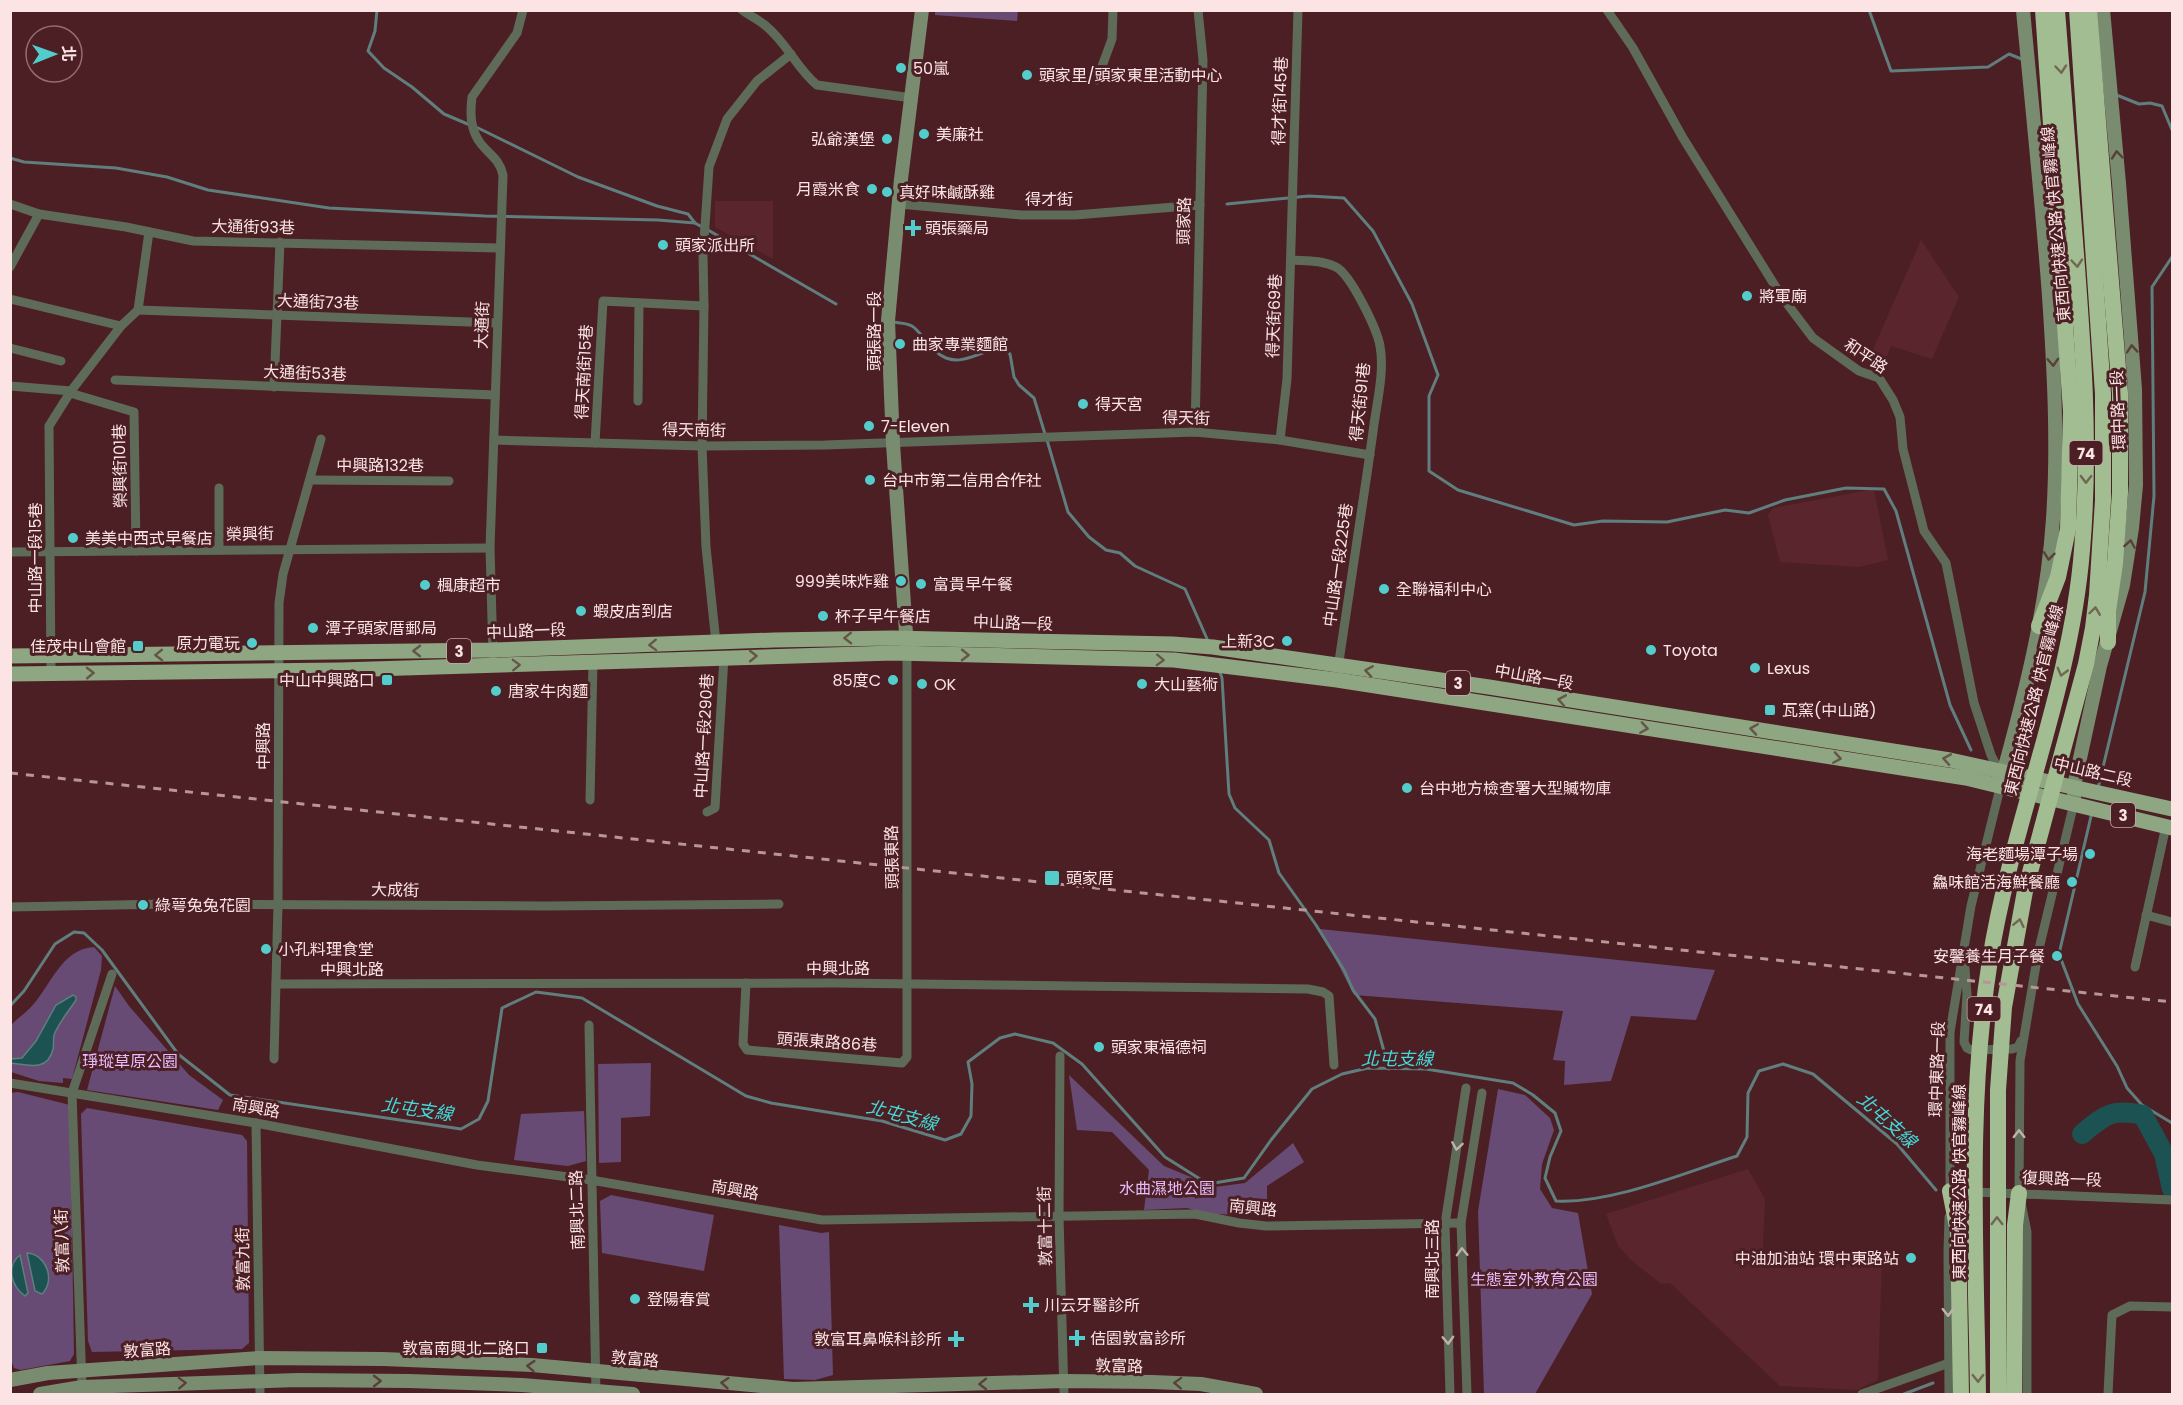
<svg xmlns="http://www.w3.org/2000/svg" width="2183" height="1405" viewBox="0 0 2183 1405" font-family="Poppins,'Noto Sans TC',sans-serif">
<rect width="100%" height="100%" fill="#4c1f24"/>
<g fill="#5a252c">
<polygon points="715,201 773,201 773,259 715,227"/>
<polygon points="1921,240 1959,297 1932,359 1891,346 1882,369 1867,363"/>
<polygon points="1874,489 1888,560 1859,567 1780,562 1768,515 1773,508"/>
<polygon points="1748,1169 1765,1199 1763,1245 1766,1258 1882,1259 1878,1380 1857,1390 1780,1386 1670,1283 1661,1284 1631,1260 1618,1246 1606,1214"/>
</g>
<g fill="#674b74">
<polygon points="935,11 935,10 1018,11 1017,21 935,15"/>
<polygon points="1320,929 1715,970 1696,1020 1631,1016 1611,1081 1564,1085 1565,1061 1553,1060 1563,1011 1354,995"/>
<path d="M94,947l8,9 -1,14 -29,109 -9,-1v5l-24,-2 -28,-9 -1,-46c7,-7 15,-13 21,-19 20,-21 30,-58 63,-60z"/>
<polygon points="115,986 129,1006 189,1075 223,1100 218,1110 87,1090"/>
<polygon points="651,1063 650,1116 621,1118 621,1162 599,1163 598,1064"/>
<polygon points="1069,1075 1164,1166 1215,1187 1245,1183 1293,1143 1304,1162 1267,1186 1267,1215 1207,1214 1187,1208 1144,1210 1149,1170 1112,1132 1077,1130"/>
<polygon points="1498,1089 1525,1095 1550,1118 1554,1130 1542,1164 1540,1189 1552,1208 1578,1213 1592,1294 1535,1394 1484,1394 1478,1211"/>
<polygon points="18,1092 70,1105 74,1354 70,1361 21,1370 14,1368 11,1360 10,1093"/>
<polygon points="87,1108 242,1135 247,1141 249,1343 242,1349 92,1352 88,1341 81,1114"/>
<polygon points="584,1111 586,1161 568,1166 514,1160 521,1114"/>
<polygon points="611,1195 714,1215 704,1271 602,1253 600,1201"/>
<polygon points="779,1225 821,1233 829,1232 833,1375 815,1380 784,1379"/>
</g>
<g fill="#1c5251" stroke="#5f7e7d" stroke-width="1.5">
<path d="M73,995l3,2v3c-7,11 -17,22 -22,35 -1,5 0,10 -1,14 -5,23 -25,16 -42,14v-4l11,-1 14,-17 20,-36z"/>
<path d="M27,1253c19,1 29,27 15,41l-7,-3z"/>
<path d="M20,1255l8,38 -3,3c-14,-10 -19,-30 -5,-41z"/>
</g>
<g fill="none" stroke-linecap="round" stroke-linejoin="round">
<g stroke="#5f7e7d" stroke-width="3">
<polyline points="377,10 375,31 368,51 384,68 412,87 444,114 470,125"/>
<polyline points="1869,10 1891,71 1988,67 2009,54 2024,60"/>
<polyline points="2114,94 2139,104 2150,103 2162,106 2172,130"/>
<polyline points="476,127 578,177 657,206 688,214 695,223"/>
<polyline points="10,158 24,162 116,168 167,177 208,190 329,208 485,216 658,220 695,223 702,227"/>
<polyline points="1227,204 1309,196 1344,198 1373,231 1412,304 1438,375 1429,396 1429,471 1458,490 1574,525 1603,521 1667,522 1725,510 1749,513 1785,500 1846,488 1884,489 1896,511 1950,705 1971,750"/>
<polyline points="708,230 836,304"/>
<path d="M893,322c5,1 14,1 19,4 10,6 17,25 34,32 20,8 40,-12 59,-8l5,4 4,23 5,8 15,13 11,36"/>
<polyline points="1047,440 1068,512 1089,537 1106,550 1120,553 1135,566 1185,589 1208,641"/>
<polyline points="1219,670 1222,678 1229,794 1235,808 1269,840 1279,873 1316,925 1344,970 1353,990 1375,1019 1389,1069"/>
<polyline points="2098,788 2145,592 2154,496 2152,287 2172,257"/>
<polyline points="2092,812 2059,954 2078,1004 2117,1066 2127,1088 2142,1105 2172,1123"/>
<path d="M10,1006l14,-15 31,-47 19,-12 10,1 18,17 76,104 52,41 231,34 18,-10 9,-18 14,-93 34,-16 46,6 164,98 25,7 111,18 63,19 16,-6 10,-18 1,-32 -4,-22 32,-24 15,-4 38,9 29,21 83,93 43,27 36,-6 27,-38 41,-51 30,-15 26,-6 58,1 87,14 20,12 22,18 6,18 -11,26 -5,21 11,23c55,3 128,-28 181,-45l10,-19 1,-44 11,-22 24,-7 30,10 84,70 39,46"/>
<polyline points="1904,1394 1933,1383"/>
</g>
<path stroke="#1c5251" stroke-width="20" d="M2082,1134c23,-19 30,-26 61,-19l21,39 8,35"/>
<g stroke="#5f6b59" stroke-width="9">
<path d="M742,10c8,6 17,10 24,16 21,17 31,43 51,59l95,13"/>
<polyline points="1607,10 1633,48 1683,138 1782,297 1813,338 1859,371 1879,378 1893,400 1900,417 1903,449 1924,531 1946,563 1974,703 1991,755 1995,763 2003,769"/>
<polyline points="1097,80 1112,39 1113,10"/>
<polyline points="10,204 39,214 126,227 193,241 500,248"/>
<polyline points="899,204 1021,215 1075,215 1200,205"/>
<path d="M1291,260c15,1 31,0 45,7 15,8 41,62 44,79 5,27 -4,59 -7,86 -11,79 -24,158 -35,236"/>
<polyline points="10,267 39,214"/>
<polyline points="10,299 121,326"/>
<polyline points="138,310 497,323"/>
<polyline points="138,310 149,232"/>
<polyline points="10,348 61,361"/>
<polyline points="115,380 495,395"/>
<polyline points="10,386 71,391"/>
<polyline points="274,387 280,242"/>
<polyline points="70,393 134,412 136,551"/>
<polyline points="638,401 639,303"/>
<polyline points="1195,432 1203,60 1198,10"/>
<polyline points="494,440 702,446 825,445 1195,432 1280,440 1370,455"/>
<polyline points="1280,440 1287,379 1298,10"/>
<polyline points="595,443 603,301 704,306"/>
<polyline points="310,480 449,481"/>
<polyline points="219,488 219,550"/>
<polyline points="10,552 490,548"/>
<polyline points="716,643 706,547 702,446 704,306 703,255 709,167 727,119 757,81 791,54"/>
<path d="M493,655l-3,-107 13,-373c-3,-15 -13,-20 -22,-31 -11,-14 -11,-31 -9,-47l45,-64 6,-23"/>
<polyline points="51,674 49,426 71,391 121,326 138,310"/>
<polyline points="590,800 593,662"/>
<polyline points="707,812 715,808 724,657"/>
<polyline points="10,907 168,904 545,906 779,904"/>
<polyline points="2146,915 2172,922"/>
<polyline points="2135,967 2166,826"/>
<polyline points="1965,968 1967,994 1964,1042 1967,1048 1971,1050 2012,1049 2018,1047 2021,1041"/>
<polyline points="746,983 743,1044 747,1050 902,1063 907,1057 907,653"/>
<polyline points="276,984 836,983 1308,989 1323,992 1329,996 1334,1065"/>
<polyline points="589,1025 596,1394"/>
<polyline points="1060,1056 1059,1217 1064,1394"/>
<polyline points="274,1059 278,904 279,603 283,574 321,439"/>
<polyline points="10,1083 256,1123 477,1165 591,1180 822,1220 1195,1214 1239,1223 1266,1226 1461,1223"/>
<polyline points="256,1123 260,1394"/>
<polyline points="1950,1191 2172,1200"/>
<polyline points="1950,1194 1950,1032 1971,906 2001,784"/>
<polyline points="1949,1217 1948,1252 1949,1394"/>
<polyline points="82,1387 72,1093 112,974"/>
<polyline points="1450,1394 1445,1224 1466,1088"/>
<polyline points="1467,1394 1461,1223 1482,1093"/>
<polyline points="1862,1394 1949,1363"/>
<polyline points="2027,1394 2027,1232 2019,1193 2020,1061 2038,953 2074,803"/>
<polyline points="2108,1394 2112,1315 2130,1306 2172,1307"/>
</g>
<g stroke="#7a8c70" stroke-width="14">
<polyline points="907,648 893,444 888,321 901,179 922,10"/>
<path d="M2001,781c24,-86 46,-173 52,-262 5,-75 1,-149 -4,-223 -7,-95 -17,-190 -26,-286"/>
<polyline points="2074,798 2074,786 2100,666 2123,585 2132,528 2136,485 2135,389 2119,183 2103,10"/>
<polyline points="10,1380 48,1373 259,1358 383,1359 532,1365 793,1389 1064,1381 1152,1382 1201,1384 1256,1394"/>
<polyline points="40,1394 82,1387 298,1380 409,1381 522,1385 633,1394"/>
</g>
<g stroke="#8ea681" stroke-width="15">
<polyline points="10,656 493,650 774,640 892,638 1173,644 1213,647 1489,687 1950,760 2172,809"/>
<polyline points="10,674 340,670 894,653 1174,660 1337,680 1966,778 2172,828"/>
</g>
<g stroke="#a1bd91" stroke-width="16">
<polyline points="2089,10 2120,393 2120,493 2115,563 2108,611 2108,642"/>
<polyline points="2039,626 2058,577 2068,529 2071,411 2043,10"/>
<polyline points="1950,1191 1958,1232 1961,1394"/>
<path d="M1978,1394c-2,-144 -11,-291 12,-434 22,-139 81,-270 92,-410 9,-103 1,-206 -7,-309 -6,-77 -12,-154 -18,-231"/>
<polyline points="1998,1394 1998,1090 2004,1007 2025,891 2086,664 2093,628 2097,595 2103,500 2103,394 2077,10"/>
<polyline points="2014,1394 2015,1225 2019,1193"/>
</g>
<polyline stroke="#b79698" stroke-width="3" stroke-dasharray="8 8" stroke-linecap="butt" points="10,773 2172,1002"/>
</g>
<defs><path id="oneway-chevron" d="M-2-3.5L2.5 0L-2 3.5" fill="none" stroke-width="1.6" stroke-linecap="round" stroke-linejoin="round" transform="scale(1.5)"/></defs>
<g stroke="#726655">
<use href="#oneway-chevron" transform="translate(2061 69) rotate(85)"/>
<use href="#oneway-chevron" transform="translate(2077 263) rotate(85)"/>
<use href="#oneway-chevron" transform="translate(2086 479) rotate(91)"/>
<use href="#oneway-chevron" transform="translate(2095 611) rotate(-82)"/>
<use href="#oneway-chevron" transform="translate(2062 672) rotate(105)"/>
<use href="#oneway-chevron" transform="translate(2019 923) rotate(-78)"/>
<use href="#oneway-chevron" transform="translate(1997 1221) rotate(-90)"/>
<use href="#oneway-chevron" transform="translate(1978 1378) rotate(89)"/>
</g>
<g stroke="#5a403b">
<use href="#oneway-chevron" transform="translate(2117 155) rotate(-95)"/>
<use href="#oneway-chevron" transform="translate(2132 349) rotate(-94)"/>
<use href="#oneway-chevron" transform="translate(2053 362) rotate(87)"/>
<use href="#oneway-chevron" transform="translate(2130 544) rotate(-81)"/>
<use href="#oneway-chevron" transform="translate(2049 556) rotate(97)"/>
<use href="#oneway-chevron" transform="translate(531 1366) rotate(-176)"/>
<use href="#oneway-chevron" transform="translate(377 1381)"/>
<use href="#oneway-chevron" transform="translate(182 1383) rotate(-2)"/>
<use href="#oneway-chevron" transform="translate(725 1383) rotate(-175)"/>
<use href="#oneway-chevron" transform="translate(1178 1383) rotate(-178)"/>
<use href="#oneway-chevron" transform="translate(983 1384) rotate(179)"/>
</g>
<g stroke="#665549">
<use href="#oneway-chevron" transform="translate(848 638) rotate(179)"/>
<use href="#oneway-chevron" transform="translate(653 645) rotate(178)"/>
<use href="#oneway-chevron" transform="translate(417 651) rotate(180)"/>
<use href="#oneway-chevron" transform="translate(159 655) rotate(179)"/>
<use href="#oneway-chevron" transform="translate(965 655) rotate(1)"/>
<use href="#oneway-chevron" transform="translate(753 656) rotate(-1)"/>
<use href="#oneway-chevron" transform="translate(1160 660) rotate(2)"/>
<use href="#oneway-chevron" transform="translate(516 665) rotate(-2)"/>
<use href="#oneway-chevron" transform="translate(1369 671) rotate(-171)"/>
<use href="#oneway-chevron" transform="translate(90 673) rotate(-1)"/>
<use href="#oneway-chevron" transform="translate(1562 700) rotate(-170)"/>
<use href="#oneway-chevron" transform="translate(1644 728) rotate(9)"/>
<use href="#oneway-chevron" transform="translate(1754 729) rotate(-171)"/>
<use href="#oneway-chevron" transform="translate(1837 758) rotate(9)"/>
<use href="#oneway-chevron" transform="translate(1947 759) rotate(-170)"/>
</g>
<g stroke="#bdb3ac">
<use href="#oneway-chevron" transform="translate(2019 1134) rotate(-90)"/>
<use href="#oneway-chevron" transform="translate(1457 1146) rotate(99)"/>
<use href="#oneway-chevron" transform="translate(1462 1252) rotate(-92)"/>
<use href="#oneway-chevron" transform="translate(1948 1312) rotate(89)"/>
<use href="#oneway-chevron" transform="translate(1448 1340) rotate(88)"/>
</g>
<g fill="#52cdcc" stroke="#4c1f24" stroke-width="2">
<circle cx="901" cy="68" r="6"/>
<circle cx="1027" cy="75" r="6"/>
<circle cx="924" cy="134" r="6"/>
<circle cx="887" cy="139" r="6"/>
<circle cx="872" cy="189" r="6"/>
<circle cx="887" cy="192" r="6"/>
<path d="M910 219h6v6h6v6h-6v6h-6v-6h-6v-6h6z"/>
<circle cx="663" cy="245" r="6"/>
<circle cx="1747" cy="296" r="6"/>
<circle cx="900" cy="344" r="6"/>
<circle cx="1083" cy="404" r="6"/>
<circle cx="869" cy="426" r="6"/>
<circle cx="870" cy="480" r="6"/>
<circle cx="73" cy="538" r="6"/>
<circle cx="901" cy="581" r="6"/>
<circle cx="921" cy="584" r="6"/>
<circle cx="425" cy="585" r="6"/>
<circle cx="1384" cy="589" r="6"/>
<circle cx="581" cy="611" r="6"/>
<circle cx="823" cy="616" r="6"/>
<circle cx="313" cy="628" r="6"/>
<circle cx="1287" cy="641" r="6"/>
<circle cx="252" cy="643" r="6"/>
<rect x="132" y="640" width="12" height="12" rx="3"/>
<circle cx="1651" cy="650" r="6"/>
<circle cx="1755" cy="668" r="6"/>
<rect x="381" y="674" width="12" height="12" rx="3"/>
<circle cx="893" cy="680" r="6"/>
<circle cx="922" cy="684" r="6"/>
<circle cx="1142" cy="684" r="6"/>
<circle cx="496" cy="691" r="6"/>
<rect x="1764" y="704" width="12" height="12" rx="3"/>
<circle cx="1407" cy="788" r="6"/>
<circle cx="2090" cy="854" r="6"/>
<rect x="1044" y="870" width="16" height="16" rx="3"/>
<circle cx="2072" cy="882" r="6"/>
<circle cx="143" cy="905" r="6"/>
<circle cx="266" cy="949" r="6"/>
<circle cx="2057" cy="956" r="6"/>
<circle cx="1099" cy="1047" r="6"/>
<circle cx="1911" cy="1258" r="6"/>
<circle cx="635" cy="1299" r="6"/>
<path d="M1028 1296h6v6h6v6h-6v6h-6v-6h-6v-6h6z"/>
<path d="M1074 1329h6v6h6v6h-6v6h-6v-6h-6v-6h6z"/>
<path d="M953 1330h6v6h6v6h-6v6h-6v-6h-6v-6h6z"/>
<rect x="536" y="1342" width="12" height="12" rx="3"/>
</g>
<g text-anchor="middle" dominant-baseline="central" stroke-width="6" stroke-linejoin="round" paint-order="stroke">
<g fill="#4c1f24" stroke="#c7a8aa" stroke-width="1.5">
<rect x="2069.5" y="441" width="33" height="24" rx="4.5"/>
<rect x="447" y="639" width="24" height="24" rx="4.5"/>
<rect x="1446" y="671" width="24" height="24" rx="4.5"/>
<rect x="2111" y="803" width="24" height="24" rx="4.5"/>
<rect x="1967.5" y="997" width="33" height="24" rx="4.5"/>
</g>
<g font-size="15" font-weight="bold" fill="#fce3e4">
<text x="2086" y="453">74</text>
<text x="459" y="651">3</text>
<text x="1458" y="683">3</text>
<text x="2123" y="815">3</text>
<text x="1984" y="1009">74</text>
</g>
<g font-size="16" fill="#fce3e4" stroke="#4c1f24" text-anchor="start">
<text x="913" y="68">50嵐</text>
<text x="1039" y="75">頭家里/頭家東里活動中心</text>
<text x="936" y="134">美廉社</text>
<text x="875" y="139" text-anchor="end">弘爺漢堡</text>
<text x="860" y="189" text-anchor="end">月霞米食</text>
<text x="899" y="192">真好味鹹酥雞</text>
<text x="925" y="228">頭張藥局</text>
<text x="675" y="245">頭家派出所</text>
<text x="1759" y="296">將軍廟</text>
<text x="912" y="344">曲家專業麵館</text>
<text x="1095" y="404">得天宮</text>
<text x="881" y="426">7-Eleven</text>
<text x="882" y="480">台中市第二信用合作社</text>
<text x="85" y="538">美美中西式早餐店</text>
<text x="889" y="581" text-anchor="end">999美味炸雞</text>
<text x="933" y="584">富貴早午餐</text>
<text x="437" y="585">楓康超市</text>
<text x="1396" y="589">全聯福利中心</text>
<text x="593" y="611">蝦皮店到店</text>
<text x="835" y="616">杯子早午餐店</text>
<text x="325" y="628">潭子頭家厝郵局</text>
<text x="1275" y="641" text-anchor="end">上新3C</text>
<text x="240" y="643" text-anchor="end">原力電玩</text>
<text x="126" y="646" text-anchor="end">佳茂中山會館</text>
<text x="1663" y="650">Toyota</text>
<text x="1767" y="668">Lexus</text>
<text x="375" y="680" text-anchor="end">中山中興路口</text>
<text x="881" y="680" text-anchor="end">85度C</text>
<text x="934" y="684">OK</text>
<text x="1154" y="684">大山藝術</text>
<text x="508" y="691">唐家牛肉麵</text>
<text x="1782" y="710">瓦窯(中山路)</text>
<text x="1419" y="788">台中地方檢查署大型贓物庫</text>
<text x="2078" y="854" text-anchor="end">海老麵場潭子場</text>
<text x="1066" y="878">頭家厝</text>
<text x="2060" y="882" text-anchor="end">鱻味館活海鮮餐廳</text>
<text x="155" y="905">綠萼兔兔花園</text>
<text x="278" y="949">小孔料理食堂</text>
<text x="2045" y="956" text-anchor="end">安馨養生月子餐</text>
<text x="1111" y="1047">頭家東福德祠</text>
<text x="1899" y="1258" text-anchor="end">中油加油站 環中東路站</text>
<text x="647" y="1299">登陽春賞</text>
<text x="1044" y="1305">川云牙醫診所</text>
<text x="1090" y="1338">佶園敦富診所</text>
<text x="942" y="1339" text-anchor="end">敦富耳鼻喉科診所</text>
<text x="530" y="1348" text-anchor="end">敦富南興北二路口</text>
</g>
<g font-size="16" fill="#fce3e4" stroke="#4c1f24">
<text transform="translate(1280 101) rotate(-88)">得才街145巷</text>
<text x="1049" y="199">得才街</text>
<text transform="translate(1184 221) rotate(-89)">頭家路</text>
<text transform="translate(2056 224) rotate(-95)">東西向快速公路 快官霧峰線</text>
<text transform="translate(253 227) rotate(1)">大通街93巷</text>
<text transform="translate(318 302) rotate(2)">大通街73巷</text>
<text transform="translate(1274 316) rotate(-88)">得天街69巷</text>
<text transform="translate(482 325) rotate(-88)">大通街</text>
<text transform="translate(874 331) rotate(-90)">頭張路一段</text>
<text transform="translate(1866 356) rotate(34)">和平路</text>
<text transform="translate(584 372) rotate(-87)">得天南街15巷</text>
<text transform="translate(305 373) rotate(2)">大通街53巷</text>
<text transform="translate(1360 402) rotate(-84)">得天街91巷</text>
<text transform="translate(2118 410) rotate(-92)">環中路一段</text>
<text transform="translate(1186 418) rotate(1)">得天街</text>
<text transform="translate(694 430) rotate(1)">得天南街</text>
<text x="380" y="465">中興路132巷</text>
<text transform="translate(120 466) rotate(-91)">榮興街101巷</text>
<text transform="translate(250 534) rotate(-1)">榮興街</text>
<text transform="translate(35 558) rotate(-90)">中山路一段15巷</text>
<text transform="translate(1338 565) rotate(-82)">中山路一段225巷</text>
<text transform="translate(1013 623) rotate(2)">中山路一段</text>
<text transform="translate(526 631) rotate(-2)">中山路一段</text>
<text transform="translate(1534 677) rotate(10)">中山路一段</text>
<text transform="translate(2034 700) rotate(-76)">東西向快速公路 快官霧峰線</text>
<text transform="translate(704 736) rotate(-87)">中山路一段290巷</text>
<text transform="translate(263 746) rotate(-90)">中興路</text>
<text transform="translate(2093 772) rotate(13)">中山路二段</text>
<text transform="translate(892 857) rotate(-91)">頭張東路</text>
<text transform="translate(395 890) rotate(1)">大成街</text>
<text x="838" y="968">中興北路</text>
<text x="352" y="969">中興北路</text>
<text transform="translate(827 1042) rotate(4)">頭張東路86巷</text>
<text transform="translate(1937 1069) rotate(-88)">環中東路一段</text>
<text transform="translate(256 1108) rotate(10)">南興路</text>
<text transform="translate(2062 1179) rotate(2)">復興路一段</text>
<text transform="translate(1959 1182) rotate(-90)">東西向快速公路 快官霧峰線</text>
<text transform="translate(735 1190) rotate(10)">南興路</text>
<text transform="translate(1253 1208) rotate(6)">南興路</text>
<text transform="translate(577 1210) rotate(-92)">南興北二路</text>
<text transform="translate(1045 1226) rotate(-91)">敦富十二街</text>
<text transform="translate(62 1241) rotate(-92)">敦富八街</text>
<text transform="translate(243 1259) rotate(-91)">敦富九街</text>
<text transform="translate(1432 1259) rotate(-90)">南興北三路</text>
<text transform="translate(147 1350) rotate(-4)">敦富路</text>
<text transform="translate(635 1359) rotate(5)">敦富路</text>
<text transform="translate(1119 1366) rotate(1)">敦富路</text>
</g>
<g font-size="16" fill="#e7bcfc" stroke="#4c1f24">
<text x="130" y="1061">琤瑽草原公園</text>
<text x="1167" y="1188">水曲濕地公園</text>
<text x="1534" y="1279">生態室外教育公園</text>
</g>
<g font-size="18" font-style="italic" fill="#42d9d8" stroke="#4c1f24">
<text x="1397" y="1058">北屯支線</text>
<text transform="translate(417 1109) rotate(8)">北屯支線</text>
<text transform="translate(902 1115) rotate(15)">北屯支線</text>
<text transform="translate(1887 1120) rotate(42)">北屯支線</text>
</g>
</g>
<rect width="2183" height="1405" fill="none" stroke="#fce3e4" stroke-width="24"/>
<g transform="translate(54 54) rotate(89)"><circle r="28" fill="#4c1f24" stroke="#926d71" stroke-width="1.5"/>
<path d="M0-4.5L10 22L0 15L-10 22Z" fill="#52cdcc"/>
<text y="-9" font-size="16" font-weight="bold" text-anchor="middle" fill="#fce3e4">北</text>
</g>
</svg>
